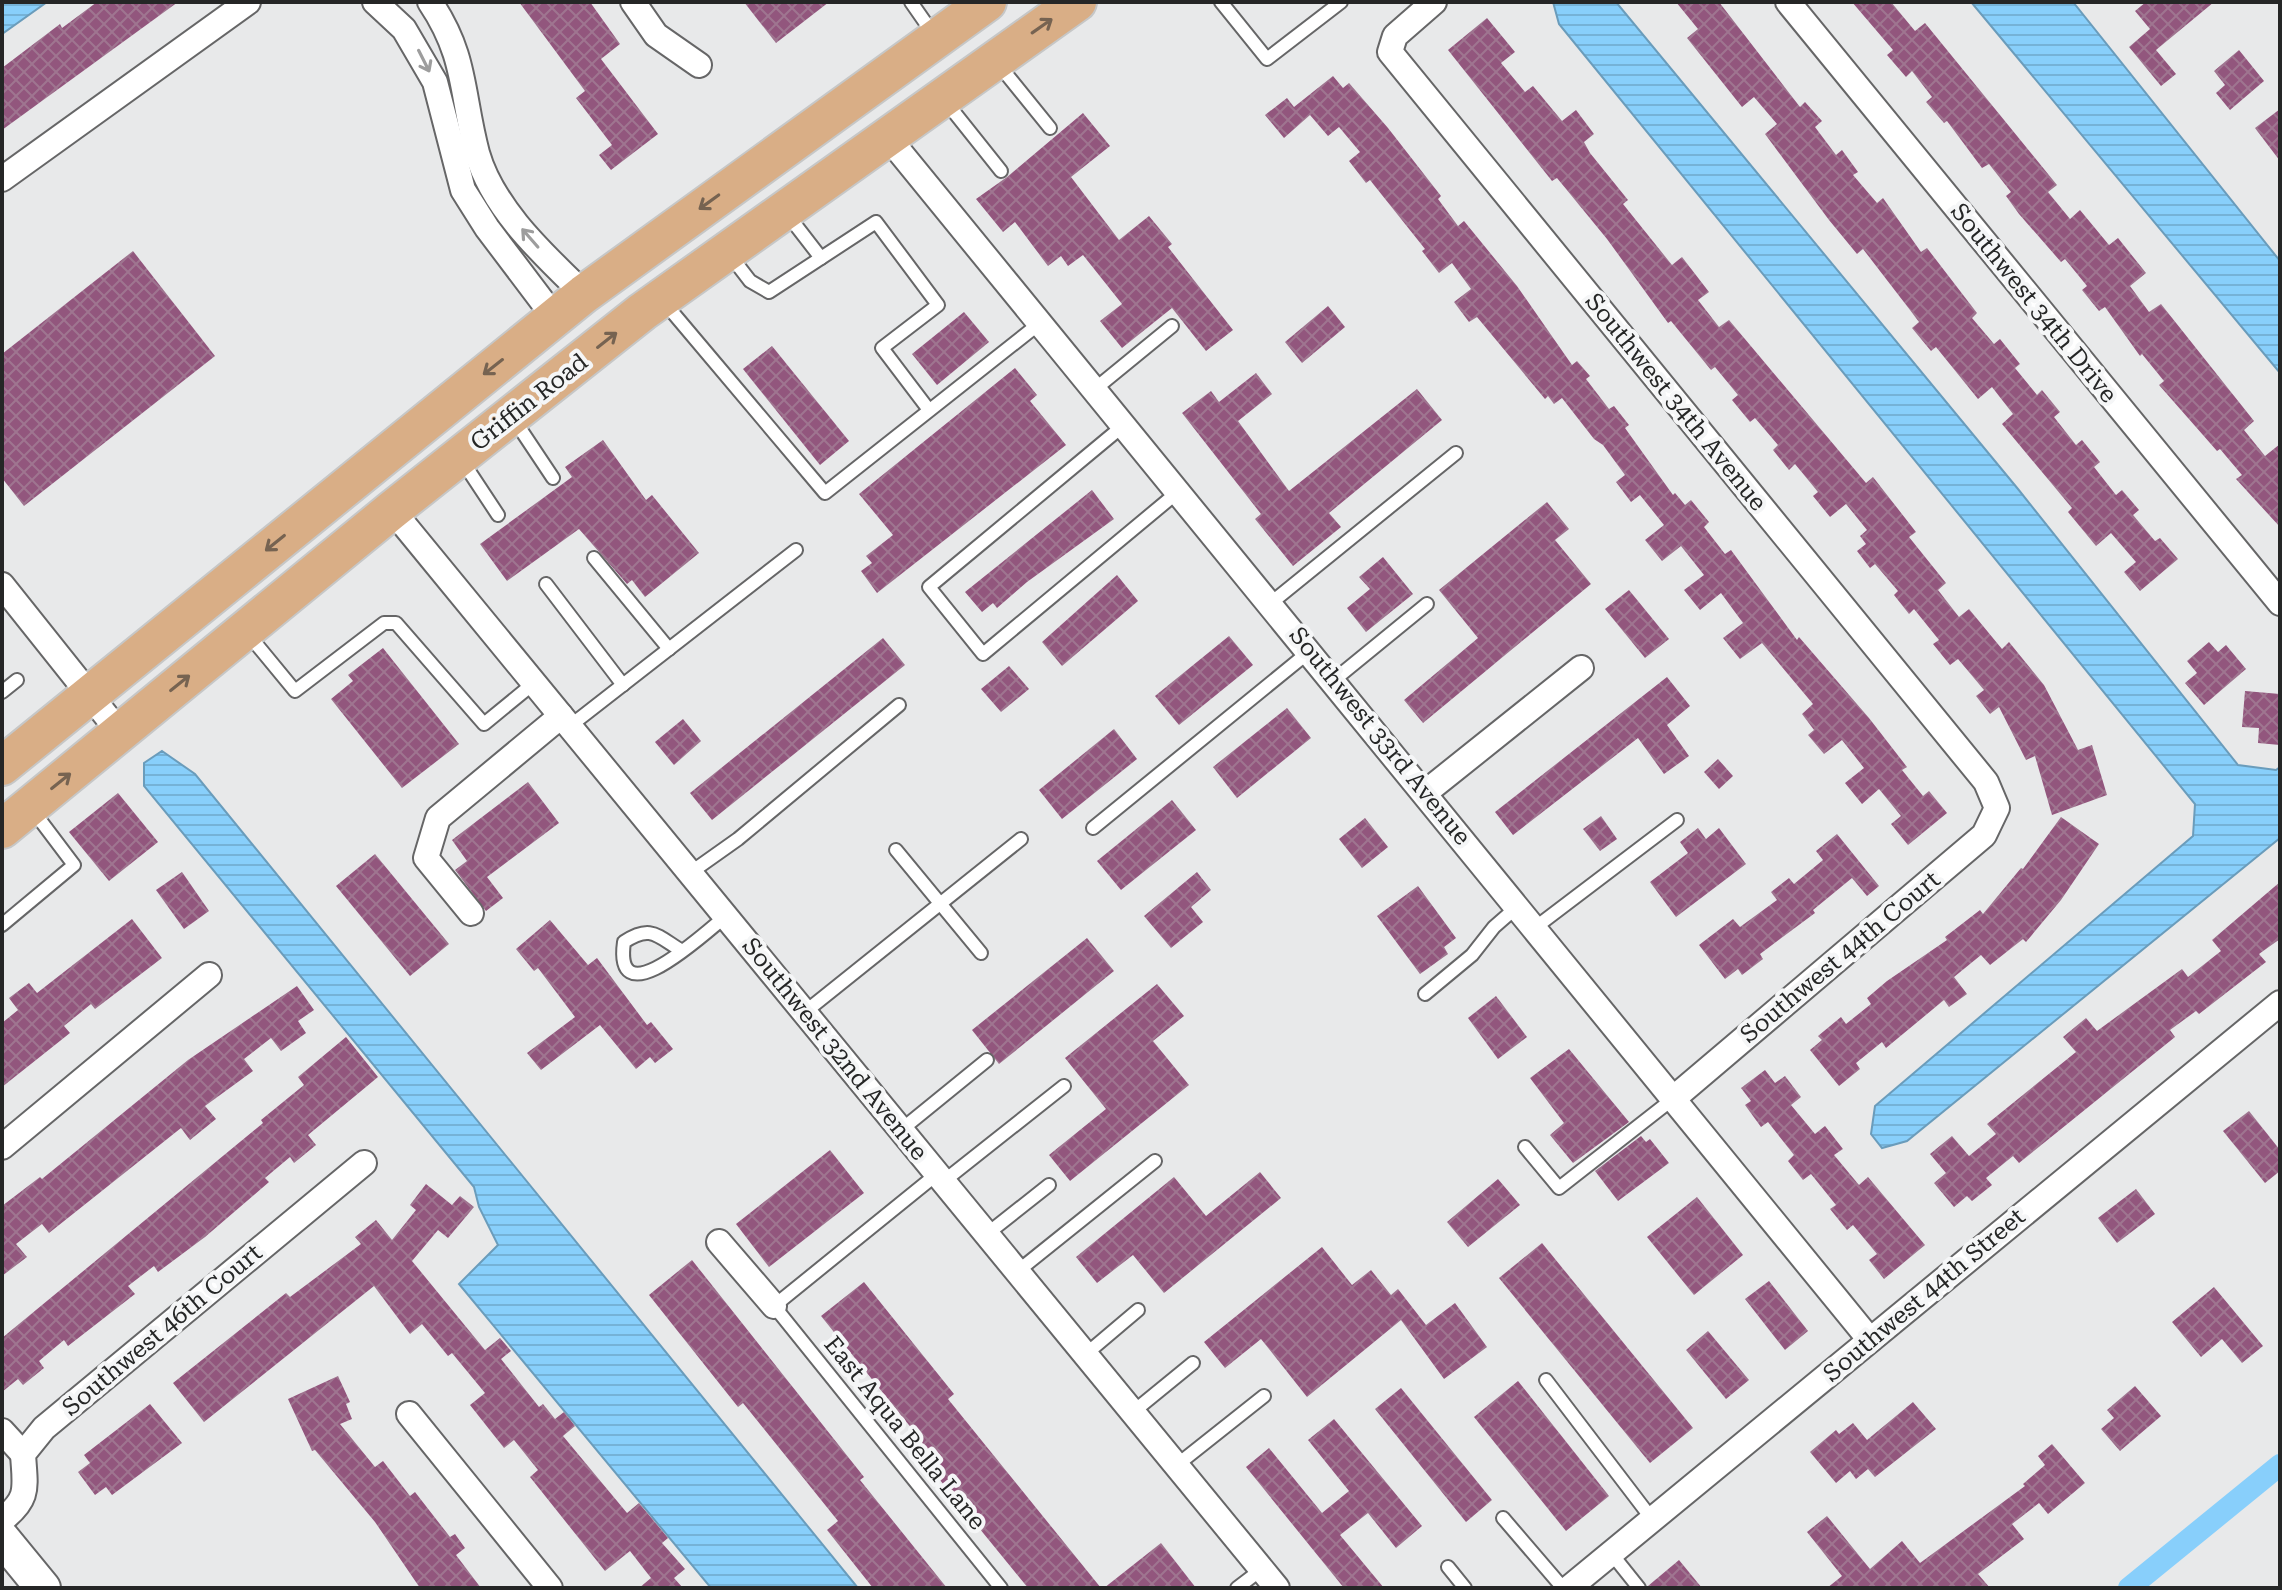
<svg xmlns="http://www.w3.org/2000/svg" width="2282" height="1590" viewBox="0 0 2282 1590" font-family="'Roboto Serif',serif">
<defs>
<pattern id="water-rules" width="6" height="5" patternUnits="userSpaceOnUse" patternTransform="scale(2)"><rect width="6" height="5" fill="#88cffb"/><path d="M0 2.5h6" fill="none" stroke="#75b2d7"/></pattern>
<pattern id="building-cross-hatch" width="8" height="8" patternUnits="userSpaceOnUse" patternTransform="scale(2)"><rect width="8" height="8" fill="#92567d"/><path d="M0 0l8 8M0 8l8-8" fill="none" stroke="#9f7590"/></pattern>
</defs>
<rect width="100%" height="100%" fill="#e8e9ea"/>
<g fill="url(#water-rules)" stroke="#6a9cbb" stroke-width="2">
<polygon points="2,2 47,2 2,34"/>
<polygon points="1553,2 1616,2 2018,489 2238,765 2276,770 2280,767 2280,838 1907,1141 1882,1148 1871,1134 1875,1106 2193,836 2195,804 1559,24"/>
<polygon points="1971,2 2073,2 2280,261 2280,373"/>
<polygon points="162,751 195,774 858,1588 711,1588 459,1284 498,1245 479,1207 474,1187 144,786 144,763"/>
</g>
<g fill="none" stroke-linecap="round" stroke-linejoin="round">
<polyline stroke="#88cffb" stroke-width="22" points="2129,1588 2280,1465"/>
</g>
<g fill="url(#building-cross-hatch)">
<polygon points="97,2 178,2 2,130 2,68 60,24 62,28"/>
<polygon points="519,2 590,2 620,44 601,59 658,134 611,170 599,155 612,145 576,98 585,91"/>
<polygon points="744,2 829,2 776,43"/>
<polygon points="1676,2 1719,2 1800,107 1805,102 1822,121 1815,127 1836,155 1842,150 1858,172 1853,175 1877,203 1883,198 1921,252 1927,248 1977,313 1972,318 1994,344 2000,339 2020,364 2015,368 2037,395 2042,390 2060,412 2054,417 2076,445 2082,440 2100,462 2094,467 2116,495 2122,490 2139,510 2133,515 2155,541 2160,538 2178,559 2140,591 2124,572 2136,562 2111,533 2096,546 2068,512 2072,508 2002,424 2013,414 1992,387 1978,399 1936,347 1931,351 1912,328 1919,322 1910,310 1863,249 1857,254 1829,220 1765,134 1777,124 1754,97 1742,107 1687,38 1698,29"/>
<polygon points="1852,2 1891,2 1915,31 1925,23 2057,185 2048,192 2070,219 2080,210 2109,245 2118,238 2146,273 2130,286 2149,312 2161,304 2254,421 2244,430 2265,456 2280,444 2280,527 2236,479 2242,475 2220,449 2217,451 2159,385 2164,381 2142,354 2140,356 2105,307 2099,311 2082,290 2087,286 2065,259 2061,262 2019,214 2006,196 2011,192 1989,164 1982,168 1947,121 1944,123 1926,102 1932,97 1912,71 1906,77 1887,55 1893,50"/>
<polygon points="2146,2 2214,2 2156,50 2176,74 2161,86 2129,47 2150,29 2135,11"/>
<polygon points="1487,18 1515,52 1501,63 1525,92 1533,86 1562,121 1576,110 1594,134 1584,142 1590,153 1628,200 1623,204 1672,265 1682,257 1709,292 1698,300 1719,327 1729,320 1866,483 1873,477 1916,532 1909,537 1946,583 1938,590 1959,617 1969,609 2002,649 2009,642 2044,685 2078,750 2092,745 2107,795 2052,815 2035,756 2026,760 1999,707 1990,714 1976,696 1984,690 1958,659 1950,665 1933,644 1939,640 1914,609 1909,614 1894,595 1898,591 1875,564 1870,568 1857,551 1866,544 1860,536 1867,530 1846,504 1830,517 1813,496 1818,492 1795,464 1789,470 1773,450 1778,445 1755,418 1750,422 1732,400 1738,395 1715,367 1711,370 1671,321 1668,323 1607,239 1557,178 1552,181 1448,50"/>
<polygon points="2239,50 2264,81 2230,110 2216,93 2225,85 2214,71"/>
<polygon points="1333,76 1343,88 1349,83 1388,128 1441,196 1438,199 1458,226 1464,221 1517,286 1572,365 1577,361 1590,376 1586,379 1609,409 1614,406 1629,425 1625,428 1673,495 1675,493 1685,505 1691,500 1709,522 1704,527 1725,554 1731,550 1797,640 1799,637 1869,718 1907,767 1902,770 1923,796 1929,791 1947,813 1908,845 1891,824 1901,816 1879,789 1862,804 1845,783 1864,768 1842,740 1824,754 1808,735 1814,730 1802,714 1813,704 1762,643 1740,659 1723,638 1743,623 1721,593 1700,610 1684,590 1704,575 1681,546 1662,561 1645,540 1664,525 1640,495 1631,502 1616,482 1625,475 1603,445 1594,439 1562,398 1554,404 1548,396 1545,399 1477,317 1469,322 1454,302 1471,289 1452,263 1439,273 1422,251 1425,249 1370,180 1366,183 1349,161 1360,152 1339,127 1328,136 1310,115 1284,138 1265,115 1287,98 1294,107"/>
<polygon points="2280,109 2280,161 2255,128"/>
<polygon points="1083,113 1110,146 1071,177 1119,240 1149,216 1172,244 1168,247 1233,330 1206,351 1172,308 1122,348 1100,321 1122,304 1083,255 1068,266 1061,256 1048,266 1015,222 1003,232 976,199 1007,177"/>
<polygon points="133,251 215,356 24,506 2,478 2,354"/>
<polygon points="1328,306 1345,327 1302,363 1285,342"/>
<polygon points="964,312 989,342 937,385 912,354"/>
<polygon points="772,346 849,441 820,465 743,369"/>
<polygon points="1015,368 1037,395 1030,401 1066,445 877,593 861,571 872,563 866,556 893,535 859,494"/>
<polygon points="1256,373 1272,394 1238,421 1289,491 1417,389 1442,420 1329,513 1341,527 1293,566 1255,519 1261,514 1182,413 1211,391 1219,402"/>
<polygon points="603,440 646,500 652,495 699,553 645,597 632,580 627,584 579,529 507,581 480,544 572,477 565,467"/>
<polygon points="1092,490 1114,519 1027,582 997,608 993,603 982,612 965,592"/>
<polygon points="1547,502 1569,529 1555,540 1591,584 1423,723 1404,700 1478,638 1439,590"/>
<polygon points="1383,557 1413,594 1366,632 1347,608 1370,589 1359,577"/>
<polygon points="1117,575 1138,601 1062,666 1042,642"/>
<polygon points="1629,590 1669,639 1645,658 1605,609"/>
<polygon points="1229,636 1253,665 1179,725 1155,696"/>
<polygon points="883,638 905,665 712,820 690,793"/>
<polygon points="2209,642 2218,652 2226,645 2246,669 2204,705 2185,683 2197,673 2187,661"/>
<polygon points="383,648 459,744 402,788 331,699 353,681 348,675"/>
<polygon points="1009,666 1029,689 1001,712 981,689"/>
<polygon points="1667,677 1690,706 1667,725 1689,756 1664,774 1638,738 1513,835 1495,812"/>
<polygon points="2245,691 2280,694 2280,745 2258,743 2259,728 2242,727"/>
<polygon points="1287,708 1311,738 1237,798 1213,767"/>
<polygon points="683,719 701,741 674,765 655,742"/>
<polygon points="1114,729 1137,759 1062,819 1039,790"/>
<polygon points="1718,759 1733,776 1719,789 1704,772"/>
<polygon points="528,782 559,823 487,877 503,898 486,911 455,870 467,861 452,840"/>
<polygon points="118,793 158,842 109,881 69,832"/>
<polygon points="1172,800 1196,830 1121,890 1097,861"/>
<polygon points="1601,816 1617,839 1600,851 1583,829"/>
<polygon points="2061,817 2099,844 2061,900 2026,942 2023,939 1990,965 1981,955 1954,977 1967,994 1949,1007 1944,1000 1886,1048 1882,1042 1856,1063 1860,1069 1839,1086 1810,1050 1822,1040 1818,1036 1841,1017 1846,1024 1871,1004 1867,998 1887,981 1947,940 1945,937 1980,910 1983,914 2021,868 2023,869"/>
<polygon points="1365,818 1388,847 1362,868 1339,839"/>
<polygon points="1698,828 1706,839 1719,828 1746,864 1676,917 1650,882 1688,853 1680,842"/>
<polygon points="1837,834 1879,886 1867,896 1852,878 1813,910 1815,913 1760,954 1763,959 1742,975 1738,969 1725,979 1699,945 1733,919 1740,927 1777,900 1771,892 1789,878 1794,884 1823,860 1816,851"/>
<polygon points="375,854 449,944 410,976 336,886"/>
<polygon points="182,872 209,911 184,929 156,890"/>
<polygon points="1197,872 1211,890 1191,907 1203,922 1171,948 1144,916"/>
<polygon points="2280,882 2280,939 2259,954 2266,962 2199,1014 2196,1011 2170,1030 2175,1037 2019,1163 2013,1156 1986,1178 1992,1185 1972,1201 1967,1196 1954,1207 1934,1183 1946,1173 1930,1154 1952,1136 1969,1156 1996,1134 1987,1124 2076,1052 2063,1037 2086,1018 2097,1031 2182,969 2188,977 2221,951 2212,940"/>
<polygon points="1418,886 1456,938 1444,947 1448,954 1420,974 1377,916"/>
<polygon points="132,919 162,958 95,1009 91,1004 64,1026 70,1033 2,1087 2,1023 18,1010 9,998 29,983 37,993"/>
<polygon points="550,920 588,965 597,958 647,1025 651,1022 673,1049 655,1063 650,1057 636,1069 600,1025 541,1070 527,1053 575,1017 538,968 534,971 516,949"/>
<polygon points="1087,938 1114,971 999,1064 972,1030"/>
<polygon points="1157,984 1184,1016 1153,1041 1189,1085 1070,1181 1049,1155 1106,1109 1065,1058"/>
<polygon points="297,986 314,1010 298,1021 306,1033 281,1051 271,1038 244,1059 253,1071 205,1106 216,1119 190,1140 181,1128 49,1233 42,1224 16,1244 27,1257 2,1276 2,1206 40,1177 42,1179 188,1060"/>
<polygon points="1496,996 1527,1037 1498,1059 1468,1018"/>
<polygon points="346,1037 378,1077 308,1135 316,1145 294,1163 290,1157 265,1178 269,1182 205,1237 158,1272 154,1266 128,1286 135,1294 68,1346 64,1340 39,1361 44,1368 23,1385 18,1379 2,1392 2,1338 263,1123 261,1120 304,1085 298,1077"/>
<polygon points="1569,1049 1629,1122 1573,1163 1550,1135 1564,1123 1530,1078"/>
<polygon points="1765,1070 1775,1083 1785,1076 1801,1097 1791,1105 1815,1134 1825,1126 1843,1149 1834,1155 1859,1185 1868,1177 1925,1245 1884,1279 1869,1260 1877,1254 1853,1225 1847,1230 1830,1209 1836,1205 1811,1174 1803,1180 1788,1161 1794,1155 1768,1122 1761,1127 1745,1105 1751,1101 1741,1088"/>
<polygon points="2249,1111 2280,1150 2280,1171 2265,1183 2223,1131"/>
<polygon points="1641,1136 1646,1142 1650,1139 1669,1163 1618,1201 1595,1171"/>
<polygon points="830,1150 864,1193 769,1267 736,1224"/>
<polygon points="1260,1172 1281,1198 1164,1293 1133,1255 1097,1283 1076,1257 1174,1177 1206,1216"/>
<polygon points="1498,1179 1520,1205 1468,1247 1447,1222"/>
<polygon points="426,1184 452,1205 460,1196 474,1207 448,1238 438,1230 412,1261 485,1350 500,1338 511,1351 501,1359 539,1407 543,1404 555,1419 564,1412 575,1426 563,1436 627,1513 639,1503 668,1538 662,1543 685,1569 674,1578 683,1588 639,1588 651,1578 630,1551 605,1571 530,1477 538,1470 514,1440 504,1448 470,1405 485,1393 452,1353 448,1356 422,1324 410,1334 374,1286 204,1422 173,1383 286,1293 290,1297 361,1244 355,1237 376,1220 392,1240 416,1210 410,1205"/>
<polygon points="2136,1189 2155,1214 2117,1243 2098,1218"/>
<polygon points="1697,1197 1743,1255 1694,1295 1647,1237"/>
<polygon points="1542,1243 1693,1428 1650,1463 1499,1278"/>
<polygon points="1322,1247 1352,1285 1371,1270 1391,1295 1398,1289 1426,1325 1455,1303 1487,1347 1444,1379 1401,1320 1307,1397 1261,1339 1225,1368 1204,1342"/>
<polygon points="692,1260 864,1477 860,1480 947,1588 873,1588 827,1530 838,1521 743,1403 738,1407 649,1295"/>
<polygon points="1769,1281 1808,1331 1785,1350 1745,1299"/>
<polygon points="864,1282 954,1394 948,1399 1101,1588 1028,1588 913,1447 921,1440 821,1316"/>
<polygon points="2214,1287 2263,1346 2242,1363 2222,1339 2201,1357 2172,1322"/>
<polygon points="1708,1331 1749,1380 1726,1399 1686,1350"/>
<polygon points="338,1376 350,1402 346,1404 352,1419 340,1424 375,1467 383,1461 410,1496 415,1492 450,1537 455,1534 465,1548 456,1555 481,1588 420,1588 375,1522 315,1450 312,1451 288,1399"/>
<polygon points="1518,1381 1609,1496 1566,1531 1474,1417"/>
<polygon points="2135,1386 2161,1416 2120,1451 2101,1429 2114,1418 2107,1410"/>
<polygon points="1401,1388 1492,1500 1466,1522 1375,1409"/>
<polygon points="1913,1402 1936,1429 1875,1477 1868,1469 1856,1479 1850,1471 1836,1483 1810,1452 1836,1430 1839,1434 1853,1423 1867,1440"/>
<polygon points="150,1404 182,1443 112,1495 106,1487 95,1495 78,1472 90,1463 84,1455"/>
<polygon points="1334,1419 1422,1526 1396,1548 1368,1513 1340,1535 1384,1588 1344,1588 1246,1467 1269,1448 1322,1513 1349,1491 1308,1440"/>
<polygon points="2052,1444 2085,1483 2048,1514 2039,1503 2012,1524 2024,1539 1978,1574 1990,1588 1827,1588 1842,1576 1807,1532 1827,1516 1870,1569 1902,1541 1920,1563 2025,1486 2023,1484 2045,1465 2038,1456"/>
<polygon points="1161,1543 1196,1588 1104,1588"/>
<polygon points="1679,1560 1702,1588 1648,1588 1648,1586"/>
</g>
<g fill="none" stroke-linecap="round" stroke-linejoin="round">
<g stroke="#666667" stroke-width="16">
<g id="lane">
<polyline points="911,2 934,35"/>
<polyline points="1221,2 1267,59 1341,2"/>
<polyline points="999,65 1050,128"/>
<polyline points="946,102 1001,171"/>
<polyline points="787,214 821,258 876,222 938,305 882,348 929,410"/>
<polyline points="730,255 750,281 769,292 821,258"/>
<polyline points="663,301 825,493 1040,323"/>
<polyline points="1095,389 1172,326"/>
<polyline points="513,418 553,478"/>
<polyline points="1124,425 929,587 983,654 1179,491"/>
<polyline points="461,459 498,515"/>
<polyline points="594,558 669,649"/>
<polyline points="546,584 623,685"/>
<polyline points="1271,603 1456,453"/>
<polyline points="248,634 295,691 384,623 396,623 484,724 534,683"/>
<polyline points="1334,680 1427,604"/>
<polyline points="2,692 17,680"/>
<polyline points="570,726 796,550"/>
<polyline points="1093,828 1310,651"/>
<polyline points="896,850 981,953"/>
<polyline points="690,873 738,839 899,705"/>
<polyline points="2,925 74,865 31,808"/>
<polyline points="1536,927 1677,820"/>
<path d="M682,951c-25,-15 -31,-27 -58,-9 -11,78 83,-11 102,-26"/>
<polyline points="1425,994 1472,955 1494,927 1518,906"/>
<polyline points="805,1012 1021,839"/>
<polyline points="901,1130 987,1060"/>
<polyline points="1525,1147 1559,1188 1674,1098"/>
<polyline points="937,1174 774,1306 1001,1588"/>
<polyline points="944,1181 1064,1086"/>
<polyline points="987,1234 1049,1185"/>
<polyline points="1018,1271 1155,1161"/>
<polyline points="1086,1354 1138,1310"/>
<polyline points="1546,1380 1652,1519"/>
<polyline points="1133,1412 1193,1363"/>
<polyline points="1177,1465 1264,1396"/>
<polyline points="1503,1518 1563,1588"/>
<polyline points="1611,1553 1639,1588"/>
<polyline points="1448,1567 1465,1588"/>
<polyline points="1237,1588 1262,1569"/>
</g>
</g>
<g stroke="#666667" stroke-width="28">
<g id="street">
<polyline points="375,2 404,29 435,82 463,190 487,228 555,318"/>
<path d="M430,2c37,55 31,91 47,151 16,56 67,102 107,141"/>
<polyline points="633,2 656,35 699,65"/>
<polyline points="1434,2 1395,36 1390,52 1986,782 1997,808 1984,835 1674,1098"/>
<polyline points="1788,2 2280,603"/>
<polyline points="886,135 1870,1340"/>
<polyline points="2,179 248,2"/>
<polyline points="392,510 1277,1588"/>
<polyline points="2,585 120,733"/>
<polyline points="1426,792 1581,668"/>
<polyline points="471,913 426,858 438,818 561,716"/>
<polyline points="2,1147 209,975"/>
<polyline points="719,1242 774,1306"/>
<polyline points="409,1414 550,1588"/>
<polyline points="2,1431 23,1454"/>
<path d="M2,1520c28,-22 23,-32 21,-66l21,-26 320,-265"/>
<polyline points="1569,1588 2280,1003"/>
</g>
</g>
<g stroke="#666667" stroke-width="38">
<polyline id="secondary" points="2,1538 43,1588"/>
</g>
<g stroke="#c6c7c7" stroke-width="42">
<g id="primary">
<polyline points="2,766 584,294 987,2"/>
<polyline points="2,829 392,510 642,312 1077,2"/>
</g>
</g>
<use href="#lane" stroke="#fff" stroke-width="12"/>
<use href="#street" stroke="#fff" stroke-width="24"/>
<use href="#secondary" stroke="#fff" stroke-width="34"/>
<use href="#primary" stroke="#d9ae86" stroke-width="38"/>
</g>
<defs><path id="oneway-shaft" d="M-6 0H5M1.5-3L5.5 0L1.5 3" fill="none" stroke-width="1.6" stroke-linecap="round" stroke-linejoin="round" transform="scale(2)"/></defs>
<g stroke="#766351">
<use href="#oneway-shaft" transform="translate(1042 26) rotate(-35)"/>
<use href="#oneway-shaft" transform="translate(709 202) rotate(144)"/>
<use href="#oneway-shaft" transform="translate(607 340) rotate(-38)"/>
<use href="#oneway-shaft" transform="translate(493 367) rotate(142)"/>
<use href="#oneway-shaft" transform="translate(275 543) rotate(141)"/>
<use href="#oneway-shaft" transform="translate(180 683) rotate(-39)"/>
<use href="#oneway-shaft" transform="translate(61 781) rotate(-39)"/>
</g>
<g stroke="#9d9d9d">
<use href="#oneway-shaft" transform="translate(424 61) rotate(63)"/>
<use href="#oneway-shaft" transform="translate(530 238) rotate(-131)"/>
</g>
<g text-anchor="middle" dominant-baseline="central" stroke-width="8" stroke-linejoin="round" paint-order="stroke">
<g font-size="24" fill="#252626" stroke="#f5f6f7">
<text transform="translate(2034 303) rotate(51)">Southwest 34th Drive</text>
<text transform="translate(529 402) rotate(-38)">Griffin Road</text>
<text transform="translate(1676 402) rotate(51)">Southwest 34th Avenue</text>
<text transform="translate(1380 736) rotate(51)">Southwest 33rd Avenue</text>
<text transform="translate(1840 957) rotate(-40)">Southwest 44th Court</text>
<text transform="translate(835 1049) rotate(51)">Southwest 32nd Avenue</text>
<text transform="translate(1924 1295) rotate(-40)">Southwest 44th Street</text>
<text transform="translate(162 1330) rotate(-40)">Southwest 46th Court</text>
<text transform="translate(905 1433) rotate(51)">East Aqua Bella Lane</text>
</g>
</g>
<rect width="2282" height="1590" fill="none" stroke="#252626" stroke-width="8"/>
</svg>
